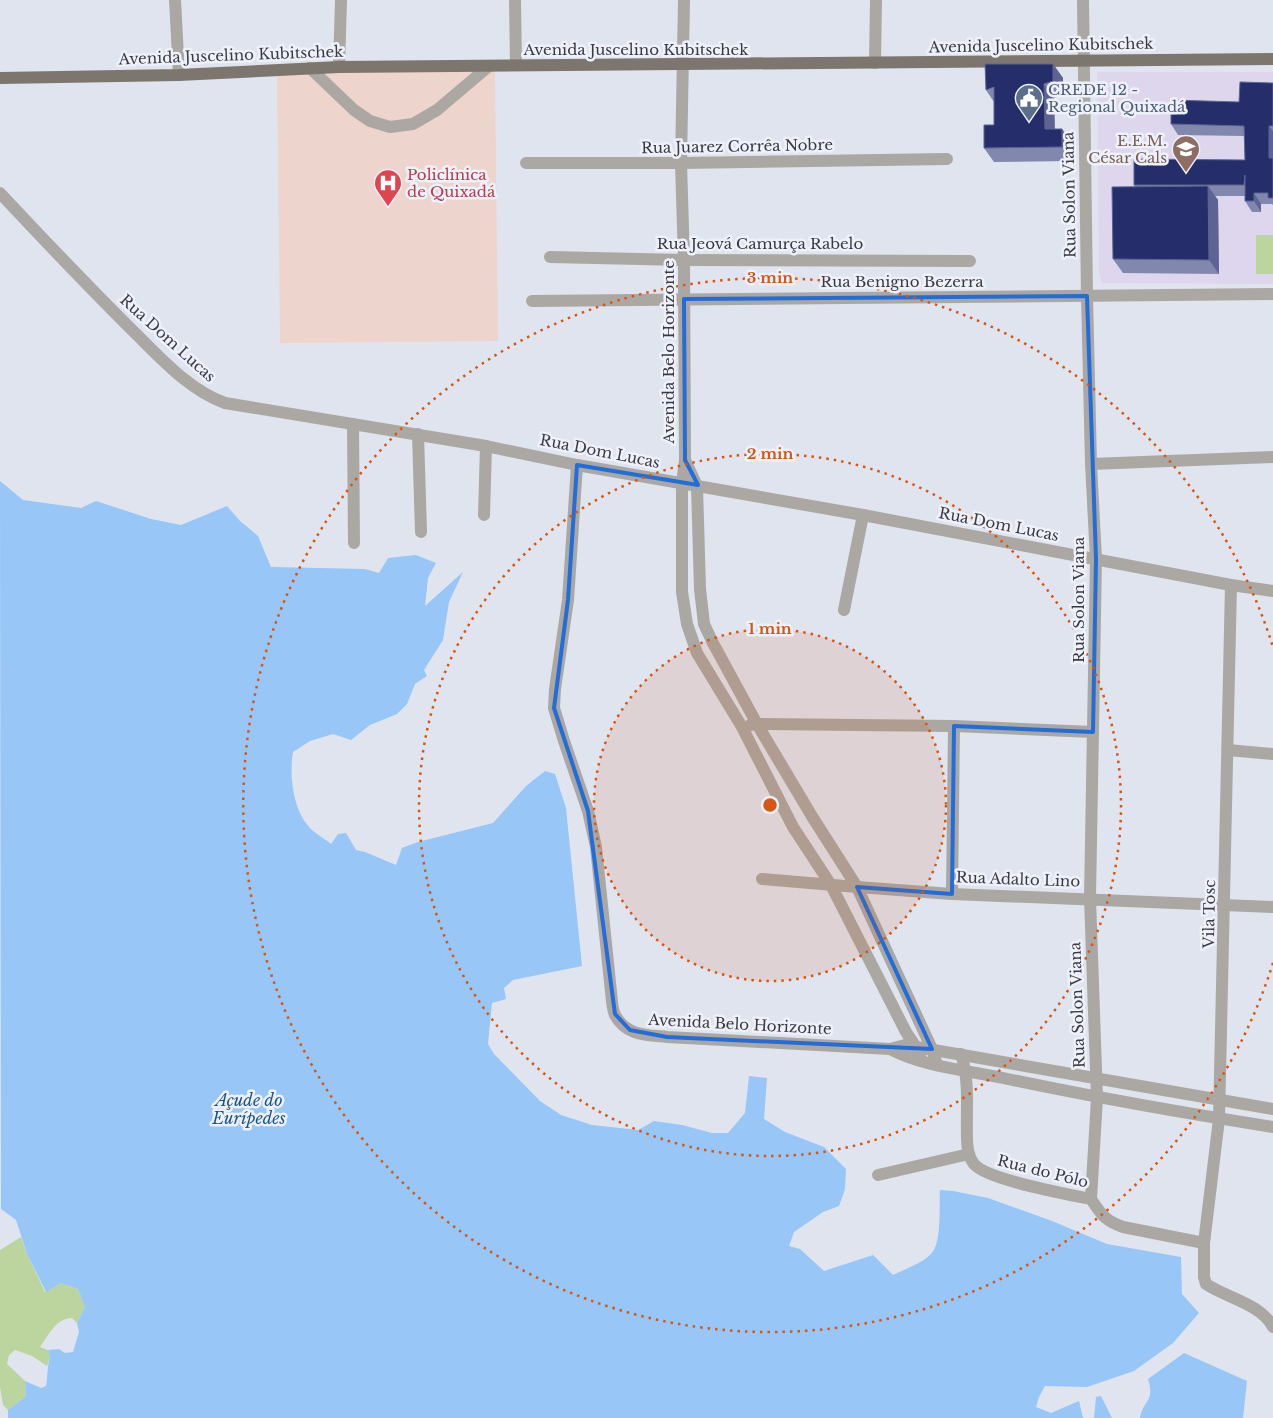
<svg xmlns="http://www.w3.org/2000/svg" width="1273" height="1418" viewBox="0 0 1273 1418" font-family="'Libre Baskerville',serif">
<rect width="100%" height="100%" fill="#e0e4ef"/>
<polygon fill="#ddd6ec" points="1097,72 1273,72 1273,284 1102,283 1099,273"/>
<polygon fill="#edd4cc" points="495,71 498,341 280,343 277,73"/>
<g fill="#bcd59f">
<rect x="1256" y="235" width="17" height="39"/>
<path d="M21,1237l6,17 18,38 16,-9 17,6 7,18 -8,16 -5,-5c-16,0 -24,18 -32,29l8,3 2,7 -3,9 -15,-10 -17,-6 -6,5 -2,9 18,17 1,15 -18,14 -5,-5 -3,-18v-137z"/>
</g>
<g fill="#97c6f7">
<path d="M0,481l23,19 58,8 15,-7 55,18 30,6 46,-19 13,15 18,15 13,31 94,2 14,4 9,-15 28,-3 20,8 -8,15 -3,28 38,-34 -14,30 -6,38 -19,30 3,6 -12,8 -8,20 -10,10 -27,11 -19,15 -18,-6 -23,7 -17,11c-4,24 0,57 16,75 6,7 15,11 22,17l7,-10 8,-1 10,17 9,2 31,13 6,-17 16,-6 75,-19 33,-37 19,-15 10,3 11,34 16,158 -69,14 -9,8 2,11 -14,4 -4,41 6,10 46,47 21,14 31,10 46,5 16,-9 28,4 30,8h16l17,-20 4,-37 18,2 -3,41 21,13 39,15 22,22 -1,20 -6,17 -16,6 -29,20 -5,14 11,3 24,22 49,-16 20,20c12,-6 28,-11 38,-21 11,-10 8,-49 9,-64l13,1 35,7 64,23 55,23 74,13 1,37 17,19 -26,30 -39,28 -47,16 -42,-1 -6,11 -3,10 15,6 28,-12 4,17h-1075v-8l18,-14 -1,-15 16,7 5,-2c2,-10 1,-19 4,-29l-2,-7 11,-1 6,4 8,-1 6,-20 -2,-9 8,-16 -7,-18 -17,-6 -15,9 -19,-38 -11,-34 -15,-11z"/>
<path d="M1184,1353l63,28 -4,37h-103c4,-20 15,-15 8,-39z"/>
<polygon points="1101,1396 1112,1418 1094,1418 1096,1397"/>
</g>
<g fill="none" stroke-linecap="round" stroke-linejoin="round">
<g stroke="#aba8a4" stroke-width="12">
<polyline points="175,0 179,75"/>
<polyline points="515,0 516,65"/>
<polyline points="684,0 681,163 684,260 685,460 682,483 682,592 687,624 697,653 742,727 793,827 831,885 906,1032 916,1047 922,1061"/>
<polyline points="1083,0 1087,296 1091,464 1096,559 1090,898 1097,1098 1091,1199"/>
<polyline points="875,63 876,0"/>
<polyline points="339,67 341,0"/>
<polyline points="310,68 354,110 370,121 390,127 413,124 437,110 489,66"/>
<polyline points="526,163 681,163 947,159"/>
<path d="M0,193c43,46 86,91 130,135 28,27 58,62 95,75l261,43 91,19 286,50 368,70 42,6"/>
<polyline points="550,257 684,260 970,261"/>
<polyline points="532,301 1273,294"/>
<polyline points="353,424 354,543"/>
<polyline points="418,434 421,532"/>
<polyline points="685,460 697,486 700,589 704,624 713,643 757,724 813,818 857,887 932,1049 937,1065"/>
<polyline points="1091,464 1273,457"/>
<path d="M577,465l-9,135 -13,89 -1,19 10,33 24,70 8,36 15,145c1,7 1,17 4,23 11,21 33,20 52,22l223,12 15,-4 368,64"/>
<polyline points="484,515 486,446"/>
<polyline points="844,610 863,515"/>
<polyline points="750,725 757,724 954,726 1093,732"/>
<polyline points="1228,750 1273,754"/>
<polyline points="762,879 857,887 952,894 1273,907"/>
<polyline points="952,894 954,726"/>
<path d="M890,1049c34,18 76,21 113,29 90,19 180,35 270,49"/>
<path d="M961,1054c9,28 5,55 6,84 0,8 1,19 7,26 13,16 93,30 117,35 10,15 14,22 32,28l81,16v34l2,7c21,14 55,20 67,43"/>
<polyline points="878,1175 969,1154"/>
<polyline points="1204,1243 1219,1119 1231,585"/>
</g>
<polyline stroke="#7c766f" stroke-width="12" points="0,78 179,75 339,67 1273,59"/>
</g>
<g fill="#8288ad">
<polygon points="1053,64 1063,78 1063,95 1054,98 1055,129 1072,142 1072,161 994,162 984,148 994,125 994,102 986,90"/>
<polygon points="1273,83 1273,205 1272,204 1261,204 1261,212 1252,212 1245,201 1245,196 1215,196 1218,200 1219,274 1123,273 1113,259 1135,187 1134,185 1245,160 1244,136 1178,135 1171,124 1239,102"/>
</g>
<g fill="#5d6493">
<polygon points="1053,64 1063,78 1063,95 1053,81"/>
<polygon points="1044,84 1054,98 1055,143 1045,129"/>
<polygon points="1269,126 1273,131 1273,164 1269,158"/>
<polygon points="1062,129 1072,142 1072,161 1062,147"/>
<polygon points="1208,186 1218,200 1219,274 1209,260"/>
<polygon points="1254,193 1261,204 1261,212 1254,201"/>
</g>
<g fill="#252d6b" stroke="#5d6493">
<polygon points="985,64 1053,64 1053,81 1044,84 1045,129 1062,129 1062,147 984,148 984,125 994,125 994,87 986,90"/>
<polygon points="1240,82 1273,83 1273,126 1269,126 1269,158 1273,158 1273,198 1268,198 1268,193 1254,193 1254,201 1245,201 1245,175 1244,185 1134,185 1134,159 1245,160 1244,126 1171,124 1171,100 1239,102"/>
<polygon points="1208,186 1209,260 1113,259 1112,187"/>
</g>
<path fill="none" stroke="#226dd9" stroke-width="4" stroke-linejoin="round" d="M1087,296l9,263 -3,173 -139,-6 -2,168 -95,-7 75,162 -265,-12 -37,-7 -15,-16 -27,-203 -34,-103 14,-108 9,-135 121,20 -13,-25 -1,-161z"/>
<circle cx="770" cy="805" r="176" fill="#d75611" fill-opacity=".12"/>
<g fill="none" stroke="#d75611" stroke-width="2.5" stroke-dasharray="2.5 5">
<circle cx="770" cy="805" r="176"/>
<circle cx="770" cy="805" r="351"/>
<path d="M1273 963A527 527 0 1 1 1273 647"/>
</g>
<defs>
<g id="civic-pin" transform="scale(1.4375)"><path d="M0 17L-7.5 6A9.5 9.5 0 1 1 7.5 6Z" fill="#5c6f8a" stroke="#eef1fc"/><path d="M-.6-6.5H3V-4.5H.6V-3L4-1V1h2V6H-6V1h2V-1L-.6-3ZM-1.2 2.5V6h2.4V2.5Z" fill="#fff"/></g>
<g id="school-pin" transform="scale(1.4375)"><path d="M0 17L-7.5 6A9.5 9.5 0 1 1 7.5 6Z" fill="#8d6e63" stroke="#eef1fc"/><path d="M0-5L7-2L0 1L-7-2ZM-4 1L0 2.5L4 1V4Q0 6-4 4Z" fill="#fff"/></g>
<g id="hospital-pin" transform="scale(1.4375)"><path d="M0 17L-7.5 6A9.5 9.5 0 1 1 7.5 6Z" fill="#e0444e" stroke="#eef1fc"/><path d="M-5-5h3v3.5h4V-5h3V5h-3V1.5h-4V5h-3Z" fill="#fff"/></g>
</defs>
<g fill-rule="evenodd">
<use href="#civic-pin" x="1029" y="98"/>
<use href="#school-pin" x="1186" y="149"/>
<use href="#hospital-pin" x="388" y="183"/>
</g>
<g text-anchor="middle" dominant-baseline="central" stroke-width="5" stroke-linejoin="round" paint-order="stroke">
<g font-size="15" fill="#3a3b40" stroke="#eef1fc">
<text transform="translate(1041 45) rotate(-1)">Avenida Juscelino Kubitschek</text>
<text x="636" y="49">Avenida Juscelino Kubitschek</text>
<text transform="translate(231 55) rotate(-2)">Avenida Juscelino Kubitschek</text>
<text transform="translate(737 146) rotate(-1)">Rua Juarez Corrêa Nobre</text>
<text transform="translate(1069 195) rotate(-91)">Rua Solon Viana</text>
<text x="760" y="243">Rua Jeová Camurça Rabelo</text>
<text x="902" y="281">Rua Benigno Bezerra</text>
<text transform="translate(168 338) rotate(42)">Rua Dom Lucas</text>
<text transform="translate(668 352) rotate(-90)">Avenida Belo Horizonte</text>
<text transform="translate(600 451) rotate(11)">Rua Dom Lucas</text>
<text transform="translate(999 524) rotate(11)">Rua Dom Lucas</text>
<text transform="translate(1078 600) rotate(-90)">Rua Solon Viana</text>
<text transform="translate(1018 879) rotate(2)">Rua Adalto Lino</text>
<text transform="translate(1209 914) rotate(-89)">Vila Tosc</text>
<text transform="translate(1077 1005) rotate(-92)">Rua Solon Viana</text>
<text transform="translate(740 1024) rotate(3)">Avenida Belo Horizonte</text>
<text transform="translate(1043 1171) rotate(14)">Rua do Pólo</text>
</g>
<g font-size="15" fill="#4e5e75" stroke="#eef1fc" text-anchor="start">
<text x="1048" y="89">CREDE 12 -<tspan x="1048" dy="17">Regional Quixadá</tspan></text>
</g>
<g font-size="15" fill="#785e54" stroke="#eef1fc" text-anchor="end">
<text x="1167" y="140">E.E.M.<tspan x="1167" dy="17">César Cals</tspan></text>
</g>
<g font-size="15" fill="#be3a42" stroke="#eef1fc" text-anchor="start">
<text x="407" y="174">Policlínica<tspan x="407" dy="17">de Quixadá</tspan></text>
</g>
<g font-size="16" font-style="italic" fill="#18558c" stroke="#eef1fc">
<text x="249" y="1100">Açude do<tspan x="249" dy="18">Eurípedes</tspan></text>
</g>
</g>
<circle cx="770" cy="805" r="8" fill="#d75611" stroke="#eef1fc" stroke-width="2.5"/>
<g font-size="15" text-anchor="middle" font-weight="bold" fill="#d75611" stroke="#eef1fc" stroke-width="5" stroke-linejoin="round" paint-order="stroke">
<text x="770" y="283">3 min</text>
<text x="770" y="459">2 min</text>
<text x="770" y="634">1 min</text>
</g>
</svg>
